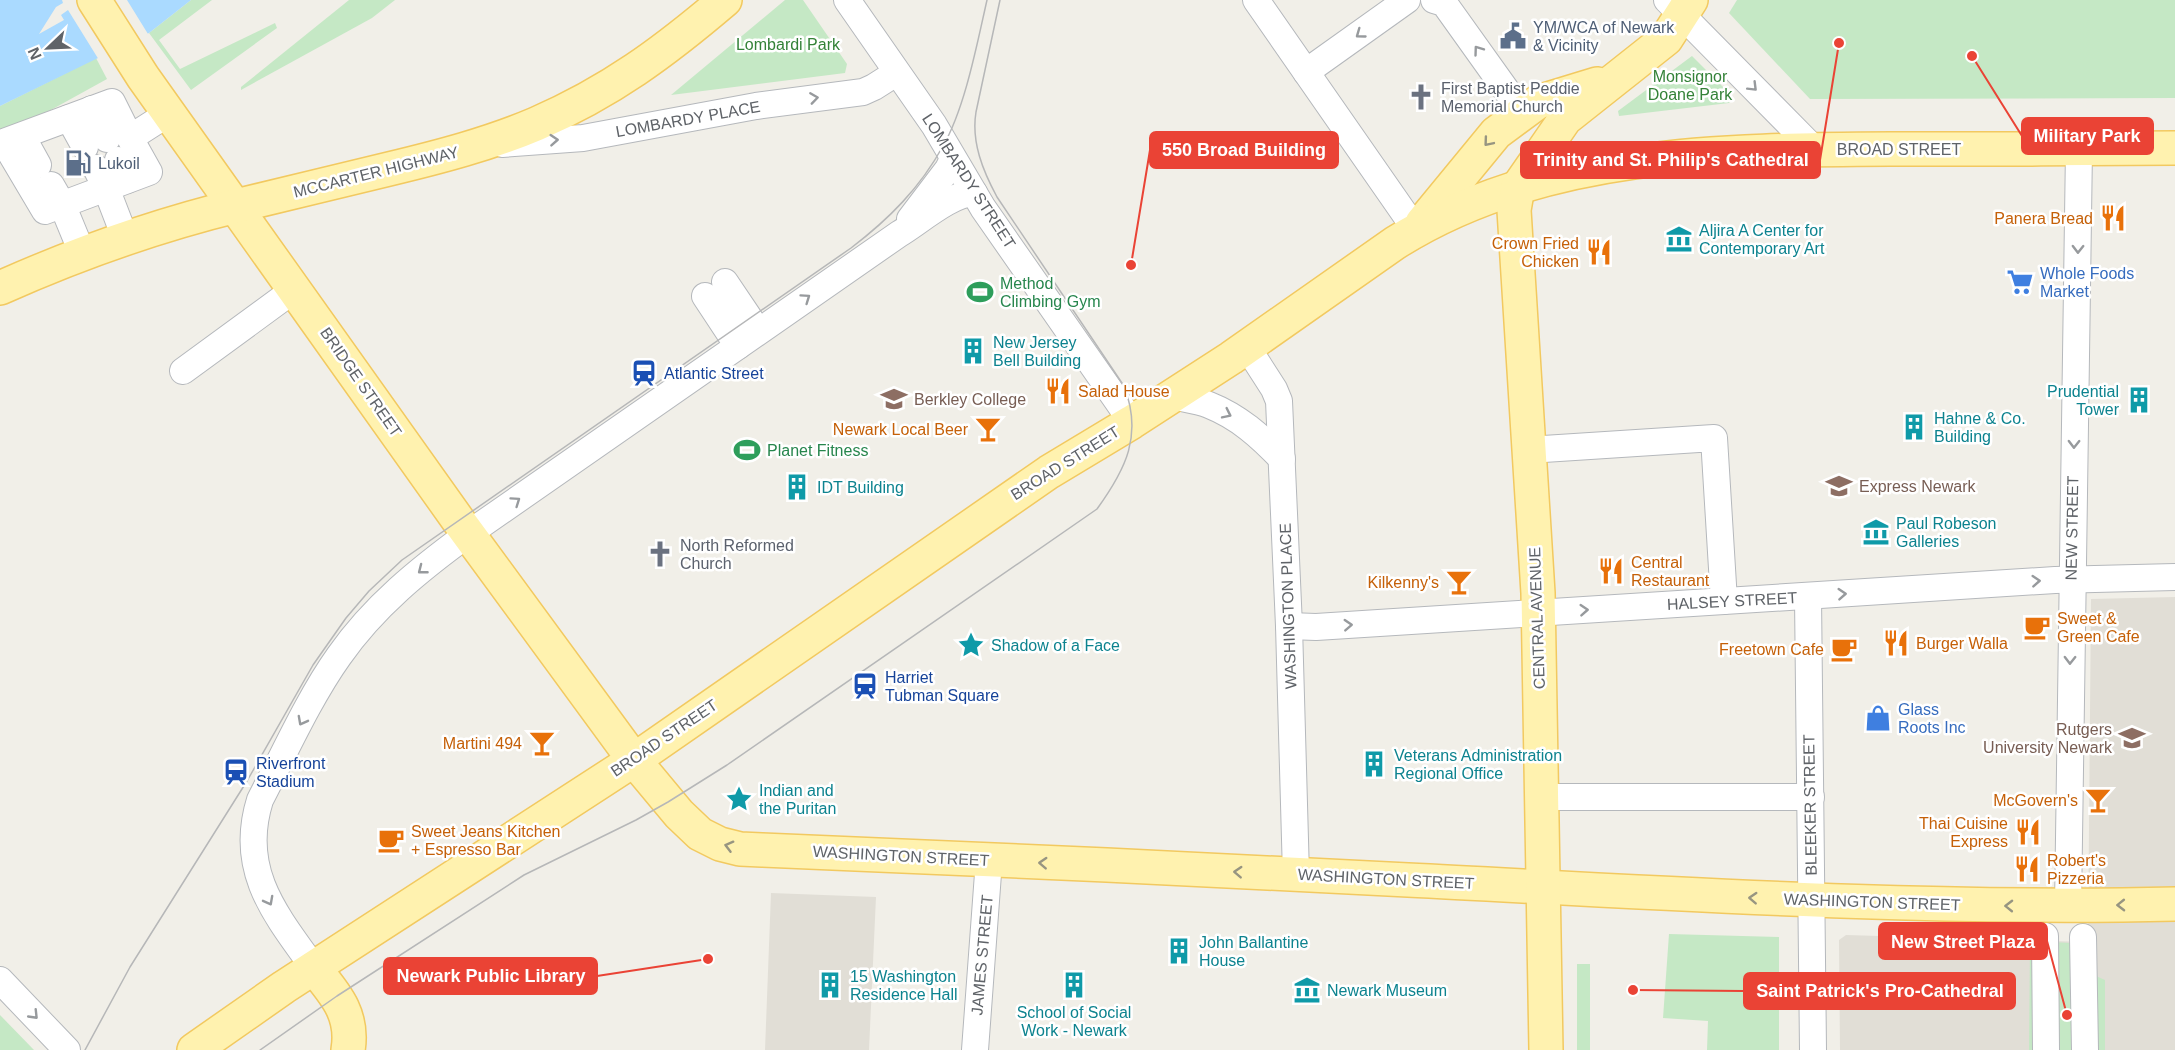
<svg xmlns="http://www.w3.org/2000/svg" width="2175" height="1050" viewBox="0 0 2175 1050" font-family="Arial,sans-serif">
<rect width="100%" height="100%" fill="#f1efe8"/>
<g fill="#e1ded6">
<polygon points="2175,597 2175,1050 1840,1050 1839,940 1846,935 2088,942 2091,599"/>
<polygon points="771,893 876,897 869,1050 765,1050"/>
</g>
<g fill="#c5e8c5">
<polygon points="191,0 212,0 159,40 180,69 275,23 277,28 191,90 149,33"/>
<polygon points="349,0 395,0 372,18 241,90 241,87"/>
<polygon points="785,0 803,0 847,64 845,73 671,95"/>
<polygon points="1737,0 2175,0 2175,98 1810,99 1729,13"/>
<polygon points="1692,56 1731,95 1732,100 1729,103 1619,116 1618,111"/>
<polygon points="96,58 107,79 0,138 0,106"/>
<polygon points="1669,934 1779,937 1779,1050 1707,1050 1708,1021 1663,1018"/>
<polygon points="2030,941 2089,944 2096,976 2105,980 2105,1050 2029,1050"/>
<rect x="1577" y="964" width="13" height="86"/>
<polygon points="0,1015 34,1050 0,1050"/>
</g>
<polygon fill="#aadaff" points="0,0 191,0 149,33 0,106"/>
<polygon fill="#f1efe8" points="62,0 127,0 148,34 128,47 99,60 68,10 61,15 64,20 39,34 56,7 63,3"/>
<g fill="none" stroke-linecap="round" stroke-linejoin="round">
<g stroke="#b5b8bc" stroke-width="28">
<g id="minor">
<polyline points="847,0 934,125 983,208 1132,422"/>
<polyline points="1256,0 1416,230"/>
<polyline points="1434,0 1444,3 1514,101 1530,108"/>
<polyline points="1667,0 1815,150"/>
<polyline points="1306,72 1407,0"/>
<polyline points="92,109 107,139"/>
<polyline points="69,118 85,147"/>
<polyline points="22,136 38,165"/>
<polyline points="130,138 112,102 4,142 45,211 149,172 130,138 169,113"/>
<polyline points="502,144 583,138 756,106 863,92 874,87 896,73"/>
<polyline points="118,160 127,180"/>
<polyline points="96,168 106,188 126,240"/>
<polyline points="51,185 62,204 83,255"/>
<polyline points="910,219 948,169 953,159"/>
<polyline points="725,282 758,331"/>
<polyline points="705,296 738,346"/>
<polyline points="1247,347 1274,389 1279,401 1289,626 1296,875"/>
<polyline points="183,371 295,289"/>
<path d="M1172,396c12,3 26,4 37,9 30,12 51,31 73,54"/>
<polyline points="1528,450 1714,438 1724,601"/>
<polyline points="1808,597 1813,1050"/>
<polyline points="1289,626 1316,627 2055,580 2175,577"/>
<polyline points="1542,797 1811,797"/>
<polyline points="2068,907 2079,149"/>
<polyline points="2045,936 2046,1050"/>
<polyline points="2083,937 2085,1050"/>
<path d="M314,968c-39,-54 -76,-98 -54,-168 24,-46 49,-102 79,-144 35,-50 81,-87 129,-122l431,-300c20,-12 53,-41 75,-41"/>
<polyline points="0,980 67,1050"/>
<polyline points="975,1050 989,860"/>
</g>
</g>
<g stroke="#f2c960" stroke-width="36">
<g id="major">
<path d="M94,0l49,77 315,443 176,240 45,54 21,20 20,10 20,5 22,1c215,8 431,19 646,30 256,13 511,30 767,24"/>
<polyline points="1422,223 1496,133 1538,102 1597,84"/>
<path d="M0,288c76,-34 158,-63 240,-83 50,-12 99,-24 149,-36 50,-12 100,-25 147,-45 74,-32 128,-72 189,-124"/>
<path d="M314,968c21,26 40,46 34,82"/>
<path d="M194,1050l90,-63 350,-227 415,-288 83,-50 99,-64 164,-115c150,-95 340,-93 512,-94 89,0 179,0 268,-1"/>
<polyline points="1546,1050 1538,593 1514,210 1518,187 1565,119 1666,39 1691,0"/>
</g>
</g>
<use href="#minor" stroke="#fff" stroke-width="26"/>
<use href="#major" stroke="#fff2af" stroke-width="33"/>
<g stroke="#b6b7b8" stroke-width="1.5">
<path d="M85,1050l45,-83 117,-186 66,-116 33,-47 23,-27 33,-31 449,-312c38,-29 69,-60 92,-102 22,-38 34,-102 44,-146"/>
<path d="M260,1050l77,-54 187,-121 112,-55 32,-18 59,-37 370,-256c29,-40 46,-74 27,-123l-127,-189c-14,-26 -26,-55 -21,-85l24,-112"/>
</g>
</g>
<defs><path id="oneway-chevron" d="M-2-3.5L2.5 0L-2 3.5" fill="none" stroke-width="1.6" stroke-linecap="round" stroke-linejoin="round" transform="scale(1.5)"/></defs>
<g stroke="#979a9d">
<use href="#oneway-chevron" transform="translate(1360 34) rotate(144)"/>
<use href="#oneway-chevron" transform="translate(1478 50) rotate(-126)"/>
<use href="#oneway-chevron" transform="translate(1753 87) rotate(45)"/>
<use href="#oneway-chevron" transform="translate(814 98) rotate(-8)"/>
<use href="#oneway-chevron" transform="translate(554 140) rotate(-4)"/>
<use href="#oneway-chevron" transform="translate(2078 249) rotate(91)"/>
<use href="#oneway-chevron" transform="translate(806 298) rotate(-35)"/>
<use href="#oneway-chevron" transform="translate(1227 414) rotate(26)"/>
<use href="#oneway-chevron" transform="translate(2074 444) rotate(91)"/>
<use href="#oneway-chevron" transform="translate(516 501) rotate(-35)"/>
<use href="#oneway-chevron" transform="translate(422 570) rotate(142)"/>
<use href="#oneway-chevron" transform="translate(2036 581) rotate(-4)"/>
<use href="#oneway-chevron" transform="translate(1842 594) rotate(-4)"/>
<use href="#oneway-chevron" transform="translate(1584 610) rotate(-4)"/>
<use href="#oneway-chevron" transform="translate(1348 625) rotate(-3)"/>
<use href="#oneway-chevron" transform="translate(2070 660) rotate(91)"/>
<use href="#oneway-chevron" transform="translate(302 721) rotate(118)"/>
<use href="#oneway-chevron" transform="translate(269 901) rotate(62)"/>
<use href="#oneway-chevron" transform="translate(34 1015) rotate(46)"/>
</g>
<g stroke="#979581">
<use href="#oneway-chevron" transform="translate(1488 142) rotate(130)"/>
<use href="#oneway-chevron" transform="translate(729 846) rotate(-165)"/>
<use href="#oneway-chevron" transform="translate(1043 863) rotate(-177)"/>
<use href="#oneway-chevron" transform="translate(1238 872) rotate(-177)"/>
<use href="#oneway-chevron" transform="translate(1753 898) rotate(-177)"/>
<use href="#oneway-chevron" transform="translate(2121 905) rotate(179)"/>
<use href="#oneway-chevron" transform="translate(2009 906) rotate(-179)"/>
</g>
<defs>
<g id="civic-bare" transform="scale(2.07)"><path d="M-.6-6.5H3V-4.5H.6V-3L4-1V1h2V6H-6V1h2V-1L-.6-3ZM-1.2 2.5V6h2.4V2.5Z" fill="#5c6f8a" stroke="#fff" stroke-width="2.5" paint-order="stroke"/></g>
<g id="church-bare" transform="scale(2.07)"><path d="M-1.2-6h2.4v3.5h3.3v2.4h-3.3V6h-2.4V-.1h-3.3v-2.4h3.3Z" fill="#6b7280" stroke="#fff" stroke-width="2.5" paint-order="stroke"/></g>
<g id="fuel-bare" transform="scale(2.07)"><path d="M-5.5-6h7V0h2V4h1.3V-2.5L3-4.5l.8-.8L6-3V5H2.5V1h-1V6h-7ZM-4.2-4.7v3.2H.2V-4.7Z" fill="#5c6f8a" stroke="#fff" stroke-width="2.5" paint-order="stroke"/></g>
<g id="restaurant-bare" transform="scale(2.07)"><path d="M-5-6h1v4h1v-4h1v4h1v-4h1v5L-1.5 .5V6h-2V.5L-5-1ZM5-6V6H3V1.5H1.5Q1.5-4 5-6Z" fill="#e8710a" stroke="#fff" stroke-width="2.5" paint-order="stroke"/></g>
<g id="museum-bare" transform="scale(2.07)"><path d="M0-6L6-3V-2H-6V-3ZM-5-1h2V3h-2ZM-1-1h2V3h-2ZM3-1h2V3H3ZM-6 4H6V6H-6Z" fill="#0f9aa8" stroke="#fff" stroke-width="2.5" paint-order="stroke"/></g>
<g id="supermarket-bare" transform="scale(2.07)"><path d="M-6-5.5h2.5l.6 2H6L4.5 2H-2.5L-4.4-4H-6ZM-1.5 3.2a1.3 1.3 0 1 0 .1 0ZM3 3.2a1.3 1.3 0 1 0 .1 0Z" fill="#3f7fe0" stroke="#fff" stroke-width="2.5" paint-order="stroke"/></g>
<g id="stadium-bare" transform="scale(2.07)"><path d="M0-5a6.5 5 0 1 0 0 10a6.5 5 0 1 0 0-10ZM-3.5-1.8h7v3.6h-7Z" fill="#2e9e5b" stroke="#fff" stroke-width="2.5" paint-order="stroke"/></g>
<g id="building-bare" transform="scale(2.07)"><path d="M-4-6H4V6H1V3H-1V6H-4ZM-2.5-4.3h1.7v1.8h-1.7ZM.8-4.3h1.7v1.8H.8ZM-2.5-1h1.7V.8h-1.7ZM.8-1h1.7V.8H.8Z" fill="#0f9aa8" stroke="#fff" stroke-width="2.5" paint-order="stroke"/></g>
<g id="station-bare" transform="scale(2.07)"><path d="M-3-6H3Q5-6 5-4V2Q5 4 3 4L4.5 6H3L1.5 4h-3L-3 6H-4.5L-3 4Q-5 4-5 2V-4Q-5-6-3-6ZM-3.5-4v3h7v-3ZM-3.5 1v1.5H-2V1ZM2 1v1.5H3.5V1Z" fill="#1a4fb4" stroke="#fff" stroke-width="2.5" paint-order="stroke"/></g>
<g id="university-bare" transform="scale(2.07)"><path d="M0-5L7-2L0 1L-7-2ZM-4 1L0 2.5L4 1V4Q0 6-4 4Z" fill="#8d6e63" stroke="#fff" stroke-width="2.5" paint-order="stroke"/></g>
<g id="bar-bare" transform="scale(2.07)"><path d="M-6-5H6L.8 .8V4.5H3.5V6h-7V4.5H-.8V.8Z" fill="#e8710a" stroke="#fff" stroke-width="2.5" paint-order="stroke"/></g>
<g id="school-bare" transform="scale(2.07)"><path d="M0-5L7-2L0 1L-7-2ZM-4 1L0 2.5L4 1V4Q0 6-4 4Z" fill="#8d6e63" stroke="#fff" stroke-width="2.5" paint-order="stroke"/></g>
<g id="cafe-bare" transform="scale(2.07)"><path d="M-5.5-4.5H6V0H3Q3 3.5 0 3.5H-2.5Q-5.5 3.5-5.5 0ZM3-3.2v2h1.7v-2ZM-6 4.5H4V6H-6Z" fill="#e8710a" stroke="#fff" stroke-width="2.5" paint-order="stroke"/></g>
<g id="sight-bare" transform="scale(2.07)"><path d="M0-6L1.8-2.2L6-1.7L2.9 1.2L3.7 5.4L0 3.3L-3.7 5.4L-2.9 1.2L-6-1.7L-1.8-2.2Z" fill="#0f9aa8" stroke="#fff" stroke-width="2.5" paint-order="stroke"/></g>
<g id="shop-bare" transform="scale(2.07)"><path d="M-5-2.5h2.3a2.7 3.5 0 0 1 5.4 0H5L5.5 6h-11ZM-1.5-2.5h3a1.5 2.3 0 0 0-3 0Z" fill="#3f7fe0" stroke="#fff" stroke-width="2.5" paint-order="stroke"/></g>
</defs>
<g fill-rule="evenodd">
<use href="#civic-bare" x="1513" y="36"/>
<use href="#church-bare" x="1421" y="97"/>
<use href="#fuel-bare" x="78" y="163"/>
<use href="#restaurant-bare" x="2113" y="218"/>
<use href="#museum-bare" x="1679" y="239"/>
<use href="#restaurant-bare" x="1599" y="252"/>
<use href="#supermarket-bare" x="2020" y="282"/>
<use href="#stadium-bare" x="980" y="292"/>
<use href="#building-bare" x="973" y="351"/>
<use href="#station-bare" x="644" y="373"/>
<use href="#restaurant-bare" x="1058" y="391"/>
<use href="#university-bare" x="894" y="399"/>
<use href="#building-bare" x="2139" y="400"/>
<use href="#building-bare" x="1914" y="427"/>
<use href="#bar-bare" x="988" y="429"/>
<use href="#stadium-bare" x="747" y="450"/>
<use href="#school-bare" x="1839" y="486"/>
<use href="#building-bare" x="797" y="487"/>
<use href="#museum-bare" x="1876" y="532"/>
<use href="#church-bare" x="660" y="554"/>
<use href="#restaurant-bare" x="1611" y="571"/>
<use href="#bar-bare" x="1459" y="582"/>
<use href="#cafe-bare" x="2037" y="627"/>
<use href="#restaurant-bare" x="1896" y="643"/>
<use href="#sight-bare" x="971" y="645"/>
<use href="#cafe-bare" x="1844" y="649"/>
<use href="#station-bare" x="865" y="686"/>
<use href="#shop-bare" x="1878" y="718"/>
<use href="#university-bare" x="2132" y="738"/>
<use href="#bar-bare" x="542" y="743"/>
<use href="#building-bare" x="1374" y="764"/>
<use href="#station-bare" x="236" y="772"/>
<use href="#sight-bare" x="739" y="799"/>
<use href="#bar-bare" x="2098" y="800"/>
<use href="#restaurant-bare" x="2028" y="832"/>
<use href="#cafe-bare" x="391" y="840"/>
<use href="#restaurant-bare" x="2027" y="869"/>
<use href="#building-bare" x="1179" y="951"/>
<use href="#building-bare" x="830" y="985"/>
<use href="#building-bare" x="1074" y="985"/>
<use href="#museum-bare" x="1307" y="990"/>
</g>
<g text-anchor="middle" dominant-baseline="central" stroke-width="5" stroke-linejoin="round" paint-order="stroke">
<g font-size="16" fill="#4e5e75" stroke="#fff" text-anchor="start">
<text x="1533" y="27">YM/WCA of Newark<tspan x="1533" dy="18">&amp; Vicinity</tspan></text>
<text x="98" y="163">Lukoil</text>
</g>
<g font-size="16" fill="#348238" stroke="#fff">
<text x="788" y="44">Lombardi Park</text>
<text x="1690" y="76">Monsignor<tspan x="1690" dy="18">Doane Park</tspan></text>
</g>
<g font-size="16" fill="#5b616d" stroke="#fff" text-anchor="start">
<text x="1441" y="88">First Baptist Peddie<tspan x="1441" dy="18">Memorial Church</tspan></text>
<text x="680" y="545">North Reformed<tspan x="680" dy="18">Church</tspan></text>
</g>
<g font-size="16" fill="#5f6368" stroke="#fff">
<text transform="translate(688 119) rotate(-10)">LOMBARDY PLACE</text>
<text x="1899" y="149">BROAD STREET</text>
<text transform="translate(376 172) rotate(-14)">MCCARTER HIGHWAY</text>
<text transform="translate(969 181) rotate(57)">LOMBARDY STREET</text>
<text transform="translate(361 382) rotate(55)">BRIDGE STREET</text>
<text transform="translate(1065 463) rotate(-32)">BROAD STREET</text>
<text transform="translate(2072 528) rotate(-89)">NEW STREET</text>
<text transform="translate(1732 601) rotate(-3)">HALSEY STREET</text>
<text transform="translate(1288 606) rotate(-92)">WASHINGTON PLACE</text>
<text transform="translate(1537 618) rotate(-92)">CENTRAL AVENUE</text>
<text transform="translate(664 738) rotate(-34)">BROAD STREET</text>
<text transform="translate(1810 805) rotate(-91)">BLEEKER STREET</text>
<text transform="translate(901 856) rotate(3)">WASHINGTON STREET</text>
<text transform="translate(1386 879) rotate(3)">WASHINGTON STREET</text>
<text transform="translate(1872 902) rotate(2)">WASHINGTON STREET</text>
<text transform="translate(982 955) rotate(-85)">JAMES STREET</text>
</g>
<g font-size="16" fill="#c56008" stroke="#fff" text-anchor="end">
<text x="2093" y="218">Panera Bread</text>
<text x="1579" y="243">Crown Fried<tspan x="1579" dy="18">Chicken</tspan></text>
<text x="1078" y="391" text-anchor="start">Salad House</text>
<text x="968" y="429">Newark Local Beer</text>
<text x="1631" y="562" text-anchor="start">Central<tspan x="1631" dy="18">Restaurant</tspan></text>
<text x="1439" y="582">Kilkenny's</text>
<text x="2057" y="618" text-anchor="start">Sweet &amp;<tspan x="2057" dy="18">Green Cafe</tspan></text>
<text x="1916" y="643" text-anchor="start">Burger Walla</text>
<text x="1824" y="649">Freetown Cafe</text>
<text x="522" y="743">Martini 494</text>
<text x="2078" y="800">McGovern's</text>
<text x="2008" y="823">Thai Cuisine<tspan x="2008" dy="18">Express</tspan></text>
<text x="411" y="831" text-anchor="start">Sweet Jeans Kitchen<tspan x="411" dy="18">+ Espresso Bar</tspan></text>
<text x="2047" y="860" text-anchor="start">Robert's<tspan x="2047" dy="18">Pizzeria</tspan></text>
</g>
<g font-size="16" fill="#0d838f" stroke="#fff" text-anchor="start">
<text x="1699" y="230">Aljira A Center for<tspan x="1699" dy="18">Contemporary Art</tspan></text>
<text x="993" y="342">New Jersey<tspan x="993" dy="18">Bell Building</tspan></text>
<text x="2119" y="391" text-anchor="end">Prudential<tspan x="2119" dy="18">Tower</tspan></text>
<text x="1934" y="418">Hahne &amp; Co.<tspan x="1934" dy="18">Building</tspan></text>
<text x="817" y="487">IDT Building</text>
<text x="1896" y="523">Paul Robeson<tspan x="1896" dy="18">Galleries</tspan></text>
<text x="991" y="645">Shadow of a Face</text>
<text x="1394" y="755">Veterans Administration<tspan x="1394" dy="18">Regional Office</tspan></text>
<text x="759" y="790">Indian and<tspan x="759" dy="18">the Puritan</tspan></text>
<text x="1199" y="942">John Ballantine<tspan x="1199" dy="18">House</tspan></text>
<text x="850" y="976">15 Washington<tspan x="850" dy="18">Residence Hall</tspan></text>
<text x="1327" y="990">Newark Museum</text>
<text x="1074" y="1012" text-anchor="middle">School of Social<tspan x="1074" dy="18">Work - Newark</tspan></text>
</g>
<g font-size="16" fill="#366cbe" stroke="#fff" text-anchor="start">
<text x="2040" y="273">Whole Foods<tspan x="2040" dy="18">Market</tspan></text>
<text x="1898" y="709">Glass<tspan x="1898" dy="18">Roots Inc</tspan></text>
</g>
<g font-size="16" fill="#27864d" stroke="#fff" text-anchor="start">
<text x="1000" y="283">Method<tspan x="1000" dy="18">Climbing Gym</tspan></text>
<text x="767" y="450">Planet Fitness</text>
</g>
<g font-size="16" fill="#164399" stroke="#fff" text-anchor="start">
<text x="664" y="373">Atlantic Street</text>
<text x="885" y="677">Harriet<tspan x="885" dy="18">Tubman Square</tspan></text>
<text x="256" y="763">Riverfront<tspan x="256" dy="18">Stadium</tspan></text>
</g>
<g font-size="16" fill="#785e54" stroke="#fff" text-anchor="start">
<text x="914" y="399">Berkley College</text>
<text x="1859" y="486">Express Newark</text>
<text x="2112" y="729" text-anchor="end">Rutgers<tspan x="2112" dy="18">University Newark</tspan></text>
</g>
</g>
<path fill="none" stroke="#ea4335" stroke-width="2" d="M1972 56L2022 136M1131 265L1150 150M1839 43L1820 160M2067 1015L2047 941M708 959L597 976M1633 990L1744 991"/>
<g fill="#ea4335" stroke="#fff" stroke-width="2">
<circle cx="1972" cy="56" r="6"/>
<circle cx="1131" cy="265" r="6"/>
<circle cx="1839" cy="43" r="6"/>
<circle cx="2067" cy="1015" r="6"/>
<circle cx="708" cy="959" r="6"/>
<circle cx="1633" cy="990" r="6"/>
</g>
<g fill="#ea4335" stroke="#ea4335" stroke-width="2">
<rect x="2022" y="118" width="131" height="36" rx="6"/>
<rect x="1150" y="132" width="188" height="36" rx="6"/>
<rect x="1521" y="142" width="299" height="36" rx="6"/>
<rect x="1879" y="923" width="168" height="36" rx="6"/>
<rect x="384" y="958" width="213" height="36" rx="6"/>
<rect x="1744" y="973" width="271" height="36" rx="6"/>
</g>
<g font-size="18" text-anchor="middle" font-weight="bold" fill="#fff">
<text x="2087" y="142">Military Park</text>
<text x="1244" y="156">550 Broad Building</text>
<text x="1671" y="166">Trinity and St. Philip's Cathedral</text>
<text x="1963" y="948">New Street Plaza</text>
<text x="491" y="982">Newark Public Library</text>
<text x="1880" y="997">Saint Patrick's Pro-Cathedral</text>
</g>
<g transform="translate(48 48) rotate(247)" stroke="#ffffff" stroke-width="4.5" paint-order="stroke">
<path d="M0-4.5L10 22L0 15L-10 22Z" fill="#5f6368"/>
<text y="-9" font-size="16" font-weight="bold" text-anchor="middle" fill="#5f6368">N</text>
</g>
</svg>
